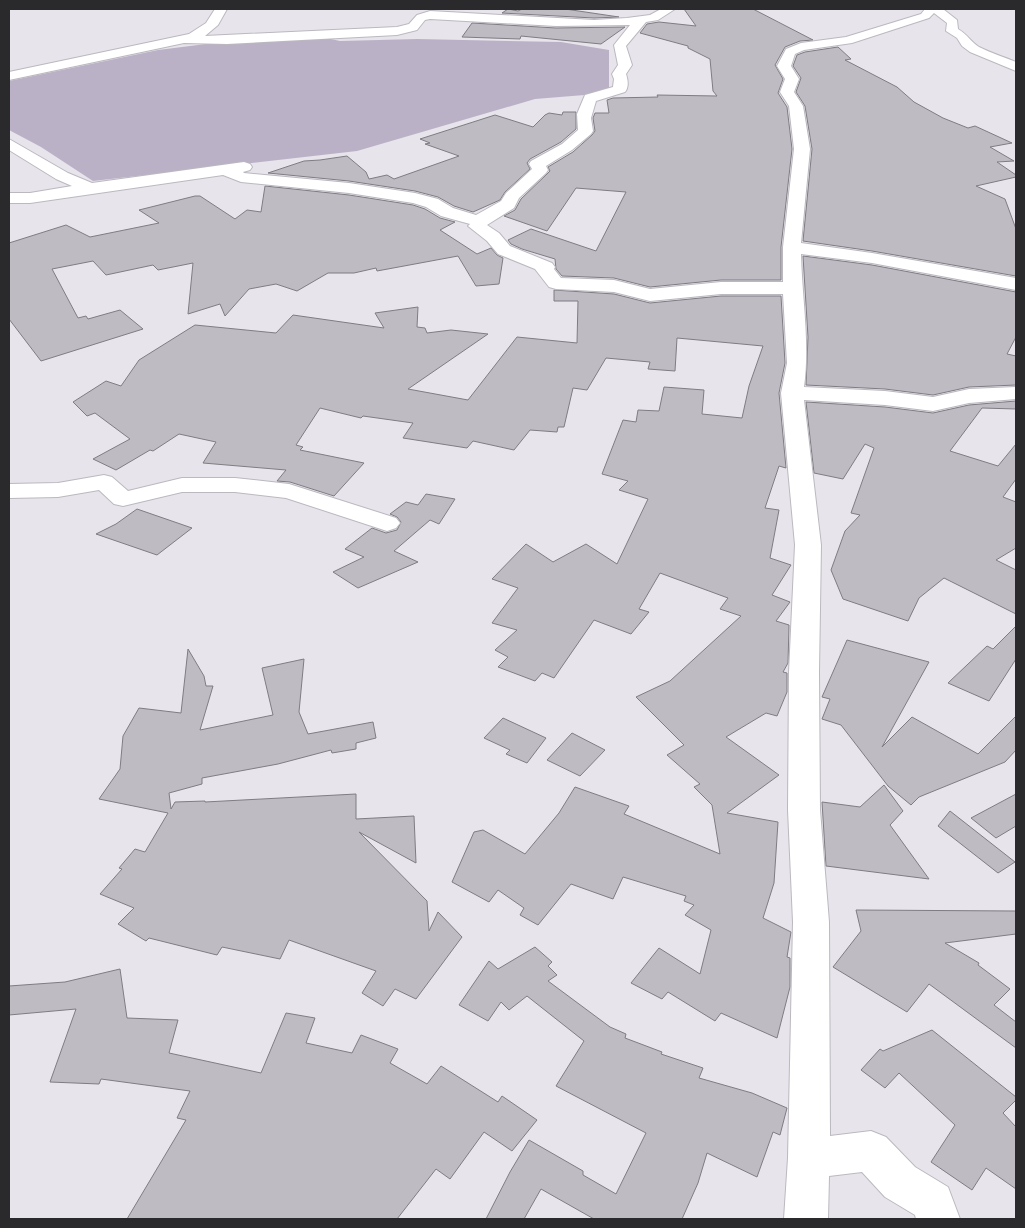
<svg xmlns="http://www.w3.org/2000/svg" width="1025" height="1228" viewBox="0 0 1025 1228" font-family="Arial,sans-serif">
<rect width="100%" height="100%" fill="#e7e4eb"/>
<polygon fill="#bab1c7" points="312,35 340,41 417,39 561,42 609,50 609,93 535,99 357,151 93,181 41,147 9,130 9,81 158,50 214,43"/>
<g fill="#bebcc2" stroke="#7f7d83">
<polygon points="508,9 518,11 522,9 565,9 619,17 594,18 502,13"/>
<polygon points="684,9 753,9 813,40 800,41 785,47 775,65 783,79 778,93 787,107 792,149 781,247 781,280 721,280 650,287 614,278 562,276 556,269 555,259 522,249 511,244 508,240 531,229 596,251 626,192 576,188 547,231 504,216 515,210 521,199 547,174 550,171 548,167 573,152 592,135 595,131 593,118 595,113 609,113 607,100 613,98 658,97 657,95 717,96 713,91 710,59 688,48 688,46 640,33 647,24 659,22 696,26"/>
<polygon points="472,23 556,28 625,27 601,44 521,36 520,39 462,37"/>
<polygon points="838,47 851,59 845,60 897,87 914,102 943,118 968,128 975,126 1012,143 990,147 1014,161 997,162 1016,175 1016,177 976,186 1005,199 1016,229 1016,276 872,251 803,241 812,149 805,106 796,92 801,78 793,66 797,55 805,52"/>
<polygon points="563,112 576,112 576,129 561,142 530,159 527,163 530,169 505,192 500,200 473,212 454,206 438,197 415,191 349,181 268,173 304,161 320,160 347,156 366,172 369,179 387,175 394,179 459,156 425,144 430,143 420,139 495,115 533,127 545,115 549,113 562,115"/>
<polygon points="265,186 349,195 413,205 425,209 440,218 455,222 440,230 477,254 491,248 497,255 503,258 499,284 476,286 458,256 377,271 376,268 354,273 328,273 297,291 276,284 249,289 225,316 220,304 188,314 193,263 158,270 153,265 106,275 93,261 52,269 78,318 86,316 88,319 120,310 143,329 41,361 9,319 9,243 66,225 90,237 159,223 139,210 195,196 200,196 235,219 247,210 261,212"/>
<polygon points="803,256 872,265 1016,292 1016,337 1007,354 1016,356 1016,385 969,387 933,395 885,389 806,385 808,337"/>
<polygon points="554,290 614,294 650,303 721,296 781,296 785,363 779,393 786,468 779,466 765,508 779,510 770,558 791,565 772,595 790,602 776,621 789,625 788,663 783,672 787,673 787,692 777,716 766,713 726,737 779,775 727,813 778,822 774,883 763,918 791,932 787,957 790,958 790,987 777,1038 721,1013 715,1021 668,992 662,999 631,983 659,948 700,974 711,930 685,915 694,905 684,901 686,896 623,877 613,899 571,884 538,925 520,915 524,908 498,890 489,902 452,882 474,832 483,830 525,854 559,813 575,787 629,806 624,814 720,854 712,805 694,787 700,784 667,755 684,745 636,697 670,681 741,616 720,609 728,598 660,573 639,609 649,612 631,634 594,620 554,678 542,673 535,681 498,667 508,657 495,650 517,630 492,623 518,588 492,579 526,544 553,562 586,544 617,564 648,499 619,490 628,481 602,474 623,420 636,422 638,410 659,411 664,387 704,390 702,414 742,418 749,386 763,346 677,338 675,371 648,369 650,362 606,358 587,390 573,388 564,427 558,427 557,432 530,430 514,450 473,441 467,448 403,438 413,423 363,416 361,418 320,408 296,445 303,447 300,450 364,463 334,496 290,482 277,481 286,470 203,463 216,442 179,434 153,451 150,450 116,470 93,459 130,439 95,413 87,416 73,402 106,381 121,386 139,360 195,325 276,333 293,315 384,328 375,313 418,307 417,327 425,328 427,333 451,330 488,334 408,389 468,400 517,337 577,343 578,301 554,301"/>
<polygon points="1016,401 1016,409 982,408 950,451 998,466 1016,444 1016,479 1003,497 1016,502 1016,548 996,560 1016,570 1016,614 944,578 919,598 908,621 843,599 831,570 845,531 860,515 851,513 874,448 865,444 843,479 814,473 806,402 885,407 933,413 969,405"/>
<polygon points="426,494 455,499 439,524 430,520 394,551 418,562 358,588 333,572 364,557 345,549 372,528 386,533 397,530 401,522 397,517 390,514 406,502 418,505"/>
<polygon points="137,509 192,528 157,555 96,534 116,524"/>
<polygon points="1016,626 1016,659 989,701 948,683 987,646 993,649"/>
<polygon points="847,640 929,662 882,747 912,717 978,754 1016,716 1016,750 1005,762 919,797 911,805 888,786 841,725 822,719 830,699 822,697"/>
<polygon points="188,649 204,676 206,686 213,686 200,730 273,715 262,668 304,659 299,712 308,734 373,722 376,738 356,743 356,749 332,753 331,750 278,764 202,778 202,784 169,793 171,809 175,802 205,801 205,802 356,794 356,819 414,816 416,863 359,832 427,901 429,931 438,912 462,937 416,999 395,989 383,1006 362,993 376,971 289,940 280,959 222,947 217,955 149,938 146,941 118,924 134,908 100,894 122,869 119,868 135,849 145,852 168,813 99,799 120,769 123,736 139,708 181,713"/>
<polygon points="503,718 546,738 527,763 506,754 510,750 484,738"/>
<polygon points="572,733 605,750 580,776 547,760"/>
<polygon points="884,785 903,811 890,825 929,879 826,866 822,802 860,807"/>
<polygon points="1016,794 1016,826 996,838 971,818"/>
<polygon points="950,811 1015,862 998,873 938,826"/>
<polygon points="856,910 1016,911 1016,934 945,943 979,963 978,965 1010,989 994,1005 1016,1022 1016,1048 929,984 907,1012 833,967 861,931"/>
<polygon points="535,947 552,962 548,966 557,975 548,981 610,1027 626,1034 625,1038 662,1052 661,1054 703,1068 699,1078 752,1093 787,1108 780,1135 773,1132 757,1177 707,1153 698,1183 682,1219 594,1219 541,1189 524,1219 486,1219 510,1172 529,1140 583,1171 583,1175 616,1194 646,1133 556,1086 584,1041 527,996 509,1010 501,1002 488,1021 459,1005 489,961 498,969"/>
<polygon points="120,969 127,1018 178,1020 169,1053 261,1073 286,1013 315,1018 306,1043 352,1053 361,1035 398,1049 390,1063 427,1084 441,1066 498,1102 502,1096 537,1120 512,1151 484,1132 450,1179 436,1169 397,1219 127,1219 186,1120 177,1118 190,1091 101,1079 99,1084 50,1082 76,1009 9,1015 9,986 65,982"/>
<polygon points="932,1030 1016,1097 1016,1100 1003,1113 1016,1127 1016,1189 986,1168 972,1190 931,1162 955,1125 899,1073 885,1088 861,1070 880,1049 883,1051"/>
</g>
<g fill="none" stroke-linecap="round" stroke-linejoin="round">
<g stroke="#bbb8bf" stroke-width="2">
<g id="minor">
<path d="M215,9h12l-9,16 -13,11 192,-9 12,-3 8,-9 13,-4 164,9 33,-2 23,-3 11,-6h14l-17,11 -12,2 -20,24 6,19 -6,9c2,6 3,13 -1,18l-29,9 -5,17 2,13 -2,3 -19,16 -26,16 2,4 -2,3 -27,25 -5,10 -27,17 12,8 11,13 42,17 3,4 -1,2 7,9 53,2 36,9 71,-7h62v-35l11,-98 -5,-43 -9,-14 5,-13 -8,-13 9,-17 15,-6 45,-6 75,-23 4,-5h18l14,11 1,9c9,5 13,13 21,18 12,6 25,10 37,15v9l-46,-19 -8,-6 -5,-8 -11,-7 1,-8 -13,-10 -5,5 -77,25 -48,7 -9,4 -4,12 8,13 -5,13 9,14 7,43 -9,94 71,10 144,25v12l-144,-27 -71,-9c1,44 9,89 3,133l81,4 48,6 36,-8 47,-2v12l-47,4 -36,8 -48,-6 -81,-5 17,145 -2,127 1,138 9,112 1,214 41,-5 15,6 29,30 33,20 12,32h-44l-1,-4 -30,-18 -23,-25 -33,4 -1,43h-44l4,-61 5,-236 -5,-112 1,-138 6,-127 -14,-152 6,-30 -4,-69h-62l-71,7 -36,-9 -58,-3 -7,-2 -14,-18 -37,-15 -11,-13 -19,-15 2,-2 -29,-8 -15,-9 -13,-4 -64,-10 -108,-11 -18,-7 -193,28h-21v-10h21l42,-7 -16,-7 -47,-29v-11l59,34 24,10 152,-21 6,2 2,3 -2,3 -7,2 1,1 105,10 66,10 23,6 15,9 23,7 25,-14 5,-8 26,-24 -3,-5 2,-3 31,-17 16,-14 -1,-16 8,-19 28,-8 1,-8 -2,-5 6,-9 -4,-20 16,-20 -74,1 -126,-7 -5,1 -8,10 -20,5 -170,9 -43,-1 -175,37v-8l180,-38 17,-11z"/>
<polygon points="104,475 112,477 128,491 182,478 235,478 289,484 396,518 400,523 396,528 387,531 286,498 235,492 182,492 123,506 114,504 99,490 58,497 9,498 9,484 58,483"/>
</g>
</g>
<use href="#minor" fill="#fff" fill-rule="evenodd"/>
</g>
<rect width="1025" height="1228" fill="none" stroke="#2a292c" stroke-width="20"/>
</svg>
